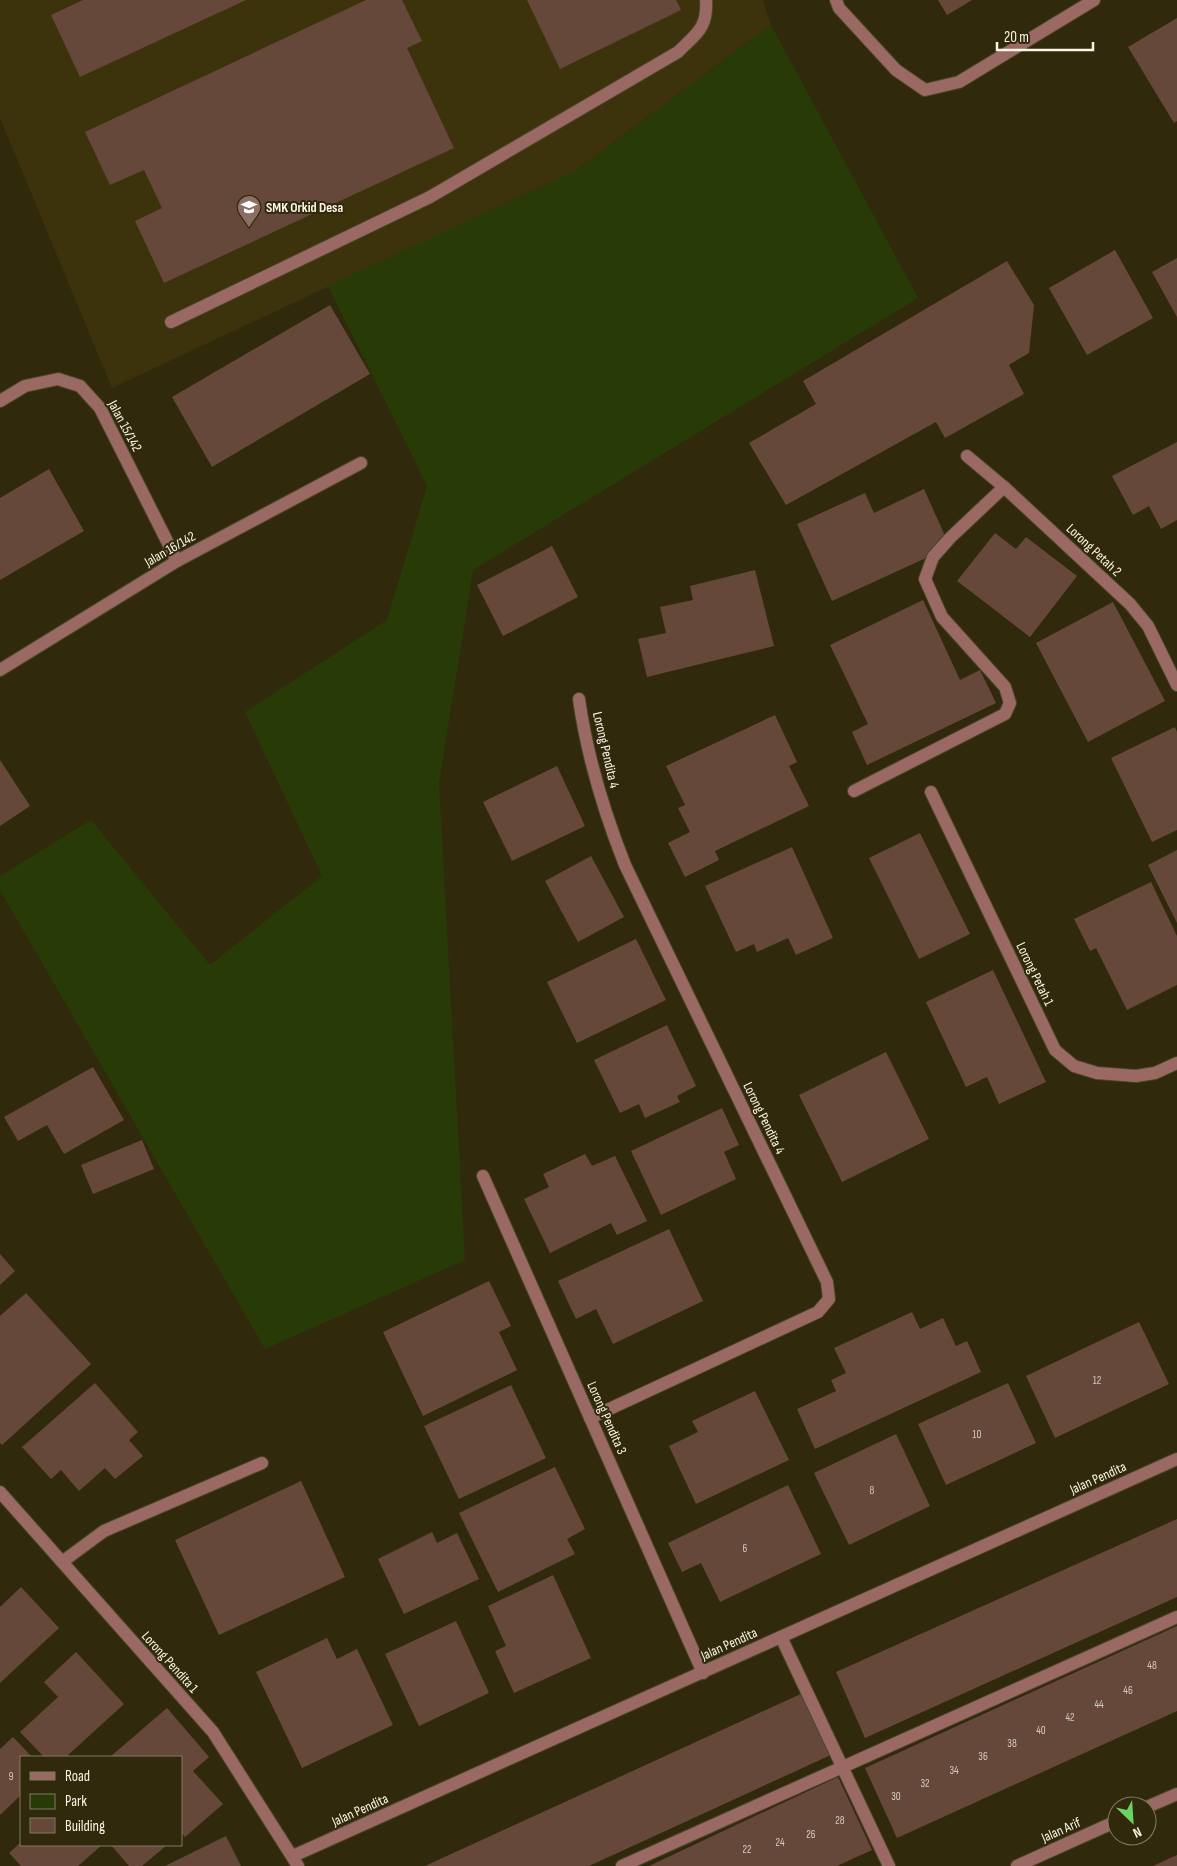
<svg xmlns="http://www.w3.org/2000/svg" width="1177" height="1866" viewBox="0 0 1177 1866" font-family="'Sofia Sans Condensed',sans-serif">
<rect width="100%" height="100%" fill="#31290c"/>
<polygon fill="#3c320c" points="0,0 763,0 771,25 577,170 112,388 0,118"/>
<polygon fill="#283b07" points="771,25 918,298 473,570 439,783 465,1260 265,1349 0,890 0,876 91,820 210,965 322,876 245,712 387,620 427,486 328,286 577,170"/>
<g fill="#66483b">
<polygon points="83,0 246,0 80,77 51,15"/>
<polygon points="366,0 402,0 422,41 407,48 454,148 164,283 135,221 162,208 144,170 110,185 85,132"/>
<polygon points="527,0 676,0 681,10 560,69"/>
<polygon points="938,0 972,0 947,15"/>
<polygon points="1177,18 1177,121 1174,123 1128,47"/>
<polygon points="1115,250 1153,318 1087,355 1049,288"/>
<polygon points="1177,258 1177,317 1152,272"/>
<polygon points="1007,261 1034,305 1029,353 1009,365 1024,394 945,438 936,422 786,505 749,443 816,404 803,381"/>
<polygon points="330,305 370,374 212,467 172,397"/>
<polygon points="1177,442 1177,520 1161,529 1149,506 1133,515 1112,476"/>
<polygon points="49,469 84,531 0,580 0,498"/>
<polygon points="924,489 950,547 832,601 797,524 865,493 874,513"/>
<polygon points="995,533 1016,549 1026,537 1077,576 1030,637 957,581"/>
<polygon points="552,546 578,597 503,636 477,585"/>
<polygon points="755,570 774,646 647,677 638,639 666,633 660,607 693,600 690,586"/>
<polygon points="923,600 960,680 980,670 996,703 867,765 852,732 868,724 830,645"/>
<polygon points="1113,602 1165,701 1088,742 1036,643"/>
<polygon points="775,715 797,762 789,766 809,806 715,851 719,860 685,877 668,843 690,832 678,808 685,805 666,766"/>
<polygon points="1175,727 1177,732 1177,830 1152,842 1111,758"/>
<polygon points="0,760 30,806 0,826"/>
<polygon points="557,766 585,826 512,861 483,802"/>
<polygon points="920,833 970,934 919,959 869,858"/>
<polygon points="792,847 833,938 796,955 788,938 757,952 754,944 736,952 705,886"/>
<polygon points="1177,850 1177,923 1148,865"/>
<polygon points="591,856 624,917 578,942 545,881"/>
<polygon points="1151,882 1177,936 1177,985 1127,1010 1096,948 1090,951 1074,919"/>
<polygon points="636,939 666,1000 577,1043 547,982"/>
<polygon points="993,970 1046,1082 999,1104 987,1077 966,1087 926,1002"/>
<polygon points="667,1025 696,1086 677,1096 680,1102 645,1118 639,1104 620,1113 594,1060"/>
<polygon points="886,1052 929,1139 842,1182 799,1095"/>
<polygon points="93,1067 124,1120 64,1154 47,1125 18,1141 4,1117"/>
<polygon points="722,1108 739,1145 724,1152 736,1179 661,1215 631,1151"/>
<polygon points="142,1140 154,1169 93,1194 81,1165"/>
<polygon points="585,1154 592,1166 615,1156 647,1221 617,1235 611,1223 550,1253 524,1199 549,1187 543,1174"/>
<polygon points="669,1229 703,1301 613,1344 596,1309 576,1319 558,1281"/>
<polygon points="0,1254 15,1271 0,1285"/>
<polygon points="489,1281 511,1326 499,1332 517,1370 423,1416 383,1332"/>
<polygon points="26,1293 91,1364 2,1445 0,1443 0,1316"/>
<polygon points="912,1312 920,1329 943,1318 956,1346 967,1341 981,1372 815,1449 797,1409 836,1391 831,1380 846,1373 834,1348"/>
<polygon points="1139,1322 1169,1384 1055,1438 1026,1376"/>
<polygon points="95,1383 138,1432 129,1440 143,1456 115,1479 105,1468 79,1491 61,1470 51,1479 22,1447"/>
<polygon points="1008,1383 1036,1443 946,1485 918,1424"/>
<polygon points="511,1385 546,1458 459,1499 424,1426"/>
<polygon points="755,1391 789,1460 696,1504 669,1446 698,1432 692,1421"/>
<polygon points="896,1434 930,1506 849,1545 814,1473"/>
<polygon points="555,1467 585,1529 567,1539 575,1554 498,1592 459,1513"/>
<polygon points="301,1481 345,1577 219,1635 175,1540"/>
<polygon points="788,1485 821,1554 720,1602 701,1563 682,1572 668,1543"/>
<polygon points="1177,1519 1177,1597 865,1738 836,1672"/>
<polygon points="432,1532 437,1543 457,1533 479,1579 404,1614 378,1559"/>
<polygon points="553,1575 591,1658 514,1693 495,1651 506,1646 488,1606"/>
<polygon points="21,1587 59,1628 0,1683 0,1607"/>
<polygon points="456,1621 489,1693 419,1726 385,1654"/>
<polygon points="1177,1626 1177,1711 897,1838 865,1768"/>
<polygon points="327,1638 337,1659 357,1649 393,1725 302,1768 256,1672"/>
<polygon points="76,1652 124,1704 66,1757 44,1757 20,1732 58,1697 44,1682"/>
<polygon points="805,1692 833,1754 589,1866 425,1866"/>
<polygon points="167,1708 209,1757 193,1771 223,1804 185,1837 181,1832 181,1757 110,1757"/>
<polygon points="13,1737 32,1757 21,1757 21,1795 0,1815 0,1749"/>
<polygon points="838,1777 872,1850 837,1866 649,1866"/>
<polygon points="226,1836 241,1866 165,1866"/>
<polygon points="21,1842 21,1845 102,1845 78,1866 21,1866 9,1853"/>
<polygon points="111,1845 167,1845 142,1866 129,1866"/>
<polygon points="1177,1855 1177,1866 1153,1866 1168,1859"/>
</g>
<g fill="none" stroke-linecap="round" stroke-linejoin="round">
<g stroke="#4d462a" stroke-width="14">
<g id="minor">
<polyline points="836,0 839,8 896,70 925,90 959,82 1094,0"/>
<path d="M171,322l259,-125 248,-145c18,-18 30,-24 28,-52"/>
<polyline points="0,401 25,386 58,379 80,386 100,408 177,561"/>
<polyline points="967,456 1004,487 1130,604 1148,626 1177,685"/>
<polyline points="0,670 177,561 361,463"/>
<path d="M579,699c8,57 25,113 46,166l202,417 2,17 -11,13 -228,106"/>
<polyline points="854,791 1005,714 1010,703 1005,687 942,617 925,579 933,557 950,538 1004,487"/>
<polyline points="931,792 1055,1050 1074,1066 1097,1073 1136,1076 1155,1073 1177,1063"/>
<polyline points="483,1176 703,1673"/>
<polyline points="0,1492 213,1732 298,1866"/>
<polyline points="62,1562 104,1531 262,1463"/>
<polyline points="781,1637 889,1866"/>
<polyline points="1147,1807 1177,1794"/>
<polyline points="293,1856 1177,1459"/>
<polyline points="622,1866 1177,1617"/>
<polyline points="1017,1866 1117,1821"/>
</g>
</g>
<use href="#minor" stroke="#9a6963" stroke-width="12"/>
</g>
<defs>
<g id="school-pin" transform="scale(1.25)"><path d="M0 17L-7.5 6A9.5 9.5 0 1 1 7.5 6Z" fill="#8d6e63" stroke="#31290c"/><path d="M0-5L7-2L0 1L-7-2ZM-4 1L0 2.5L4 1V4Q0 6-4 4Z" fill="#fff"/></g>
</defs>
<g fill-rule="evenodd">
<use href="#school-pin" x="249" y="207"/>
</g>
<g text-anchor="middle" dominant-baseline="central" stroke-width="4" stroke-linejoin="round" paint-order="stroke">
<g font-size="11" fill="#d5caba">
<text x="1097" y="1380">12</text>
<text x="977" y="1434">10</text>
<text x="872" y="1490">8</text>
<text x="745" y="1548">6</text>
<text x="1152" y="1665">48</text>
<text x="1128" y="1690">46</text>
<text x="1099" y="1704">44</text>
<text x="1070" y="1717">42</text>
<text x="1041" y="1730">40</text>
<text x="1012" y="1743">38</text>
<text x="983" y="1756">36</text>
<text x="954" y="1770">34</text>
<text x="11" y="1776">9</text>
<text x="925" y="1783">32</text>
<text x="896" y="1796">30</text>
<text x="840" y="1820">28</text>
<text x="811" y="1834">26</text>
<text x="780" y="1842">24</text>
<text x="747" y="1849">22</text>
</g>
<g font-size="14" font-weight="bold" fill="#faf5e4" stroke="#31290c" text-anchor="start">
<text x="266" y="207">SMK Orkid Desa</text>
</g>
<g font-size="14" fill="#faf5e4" stroke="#31290c">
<text transform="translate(125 426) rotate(62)">Jalan 15/142</text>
<text transform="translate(170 549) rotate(-30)">Jalan 16/142</text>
<text transform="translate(1094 550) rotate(43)">Lorong Petah 2</text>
<text transform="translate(606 750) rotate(77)">Lorong Pendita 4</text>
<text transform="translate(1035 974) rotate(64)">Lorong Petah 1</text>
<text transform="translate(764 1118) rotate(64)">Lorong Pendita 4</text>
<text transform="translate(607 1418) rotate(66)">Lorong Pendita 3</text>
<text transform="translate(1098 1478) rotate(-24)">Jalan Pendita</text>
<text transform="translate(729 1644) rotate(-24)">Jalan Pendita</text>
<text transform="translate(170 1662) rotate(48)">Lorong Pendita 1</text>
<text transform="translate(360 1810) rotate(-24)">Jalan Pendita</text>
<text transform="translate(1061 1830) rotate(-24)">Jalan Arif</text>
</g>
</g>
<rect x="20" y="1756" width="162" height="90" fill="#31290c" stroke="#817b62"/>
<rect x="30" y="1772" width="25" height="8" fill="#9a6963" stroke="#817b62"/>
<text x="65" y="1781" font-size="15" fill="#faf5e4">Road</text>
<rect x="30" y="1794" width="25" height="15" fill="#283b07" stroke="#817b62"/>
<text x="65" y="1806" font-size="15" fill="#faf5e4">Park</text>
<rect x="30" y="1818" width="25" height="15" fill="#66483b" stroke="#817b62"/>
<text x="65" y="1831" font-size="15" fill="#faf5e4">Building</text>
<g transform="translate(1132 1821) rotate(155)"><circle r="24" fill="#31290c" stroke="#817b62"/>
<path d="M0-4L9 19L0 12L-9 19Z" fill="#6bd363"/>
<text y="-8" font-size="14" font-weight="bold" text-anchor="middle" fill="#faf5e4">N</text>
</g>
<path d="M997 42v8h96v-8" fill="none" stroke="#faf5e4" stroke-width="2.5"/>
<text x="1004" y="42" font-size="15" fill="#faf5e4" stroke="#31290c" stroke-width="4" paint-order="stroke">20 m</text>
</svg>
